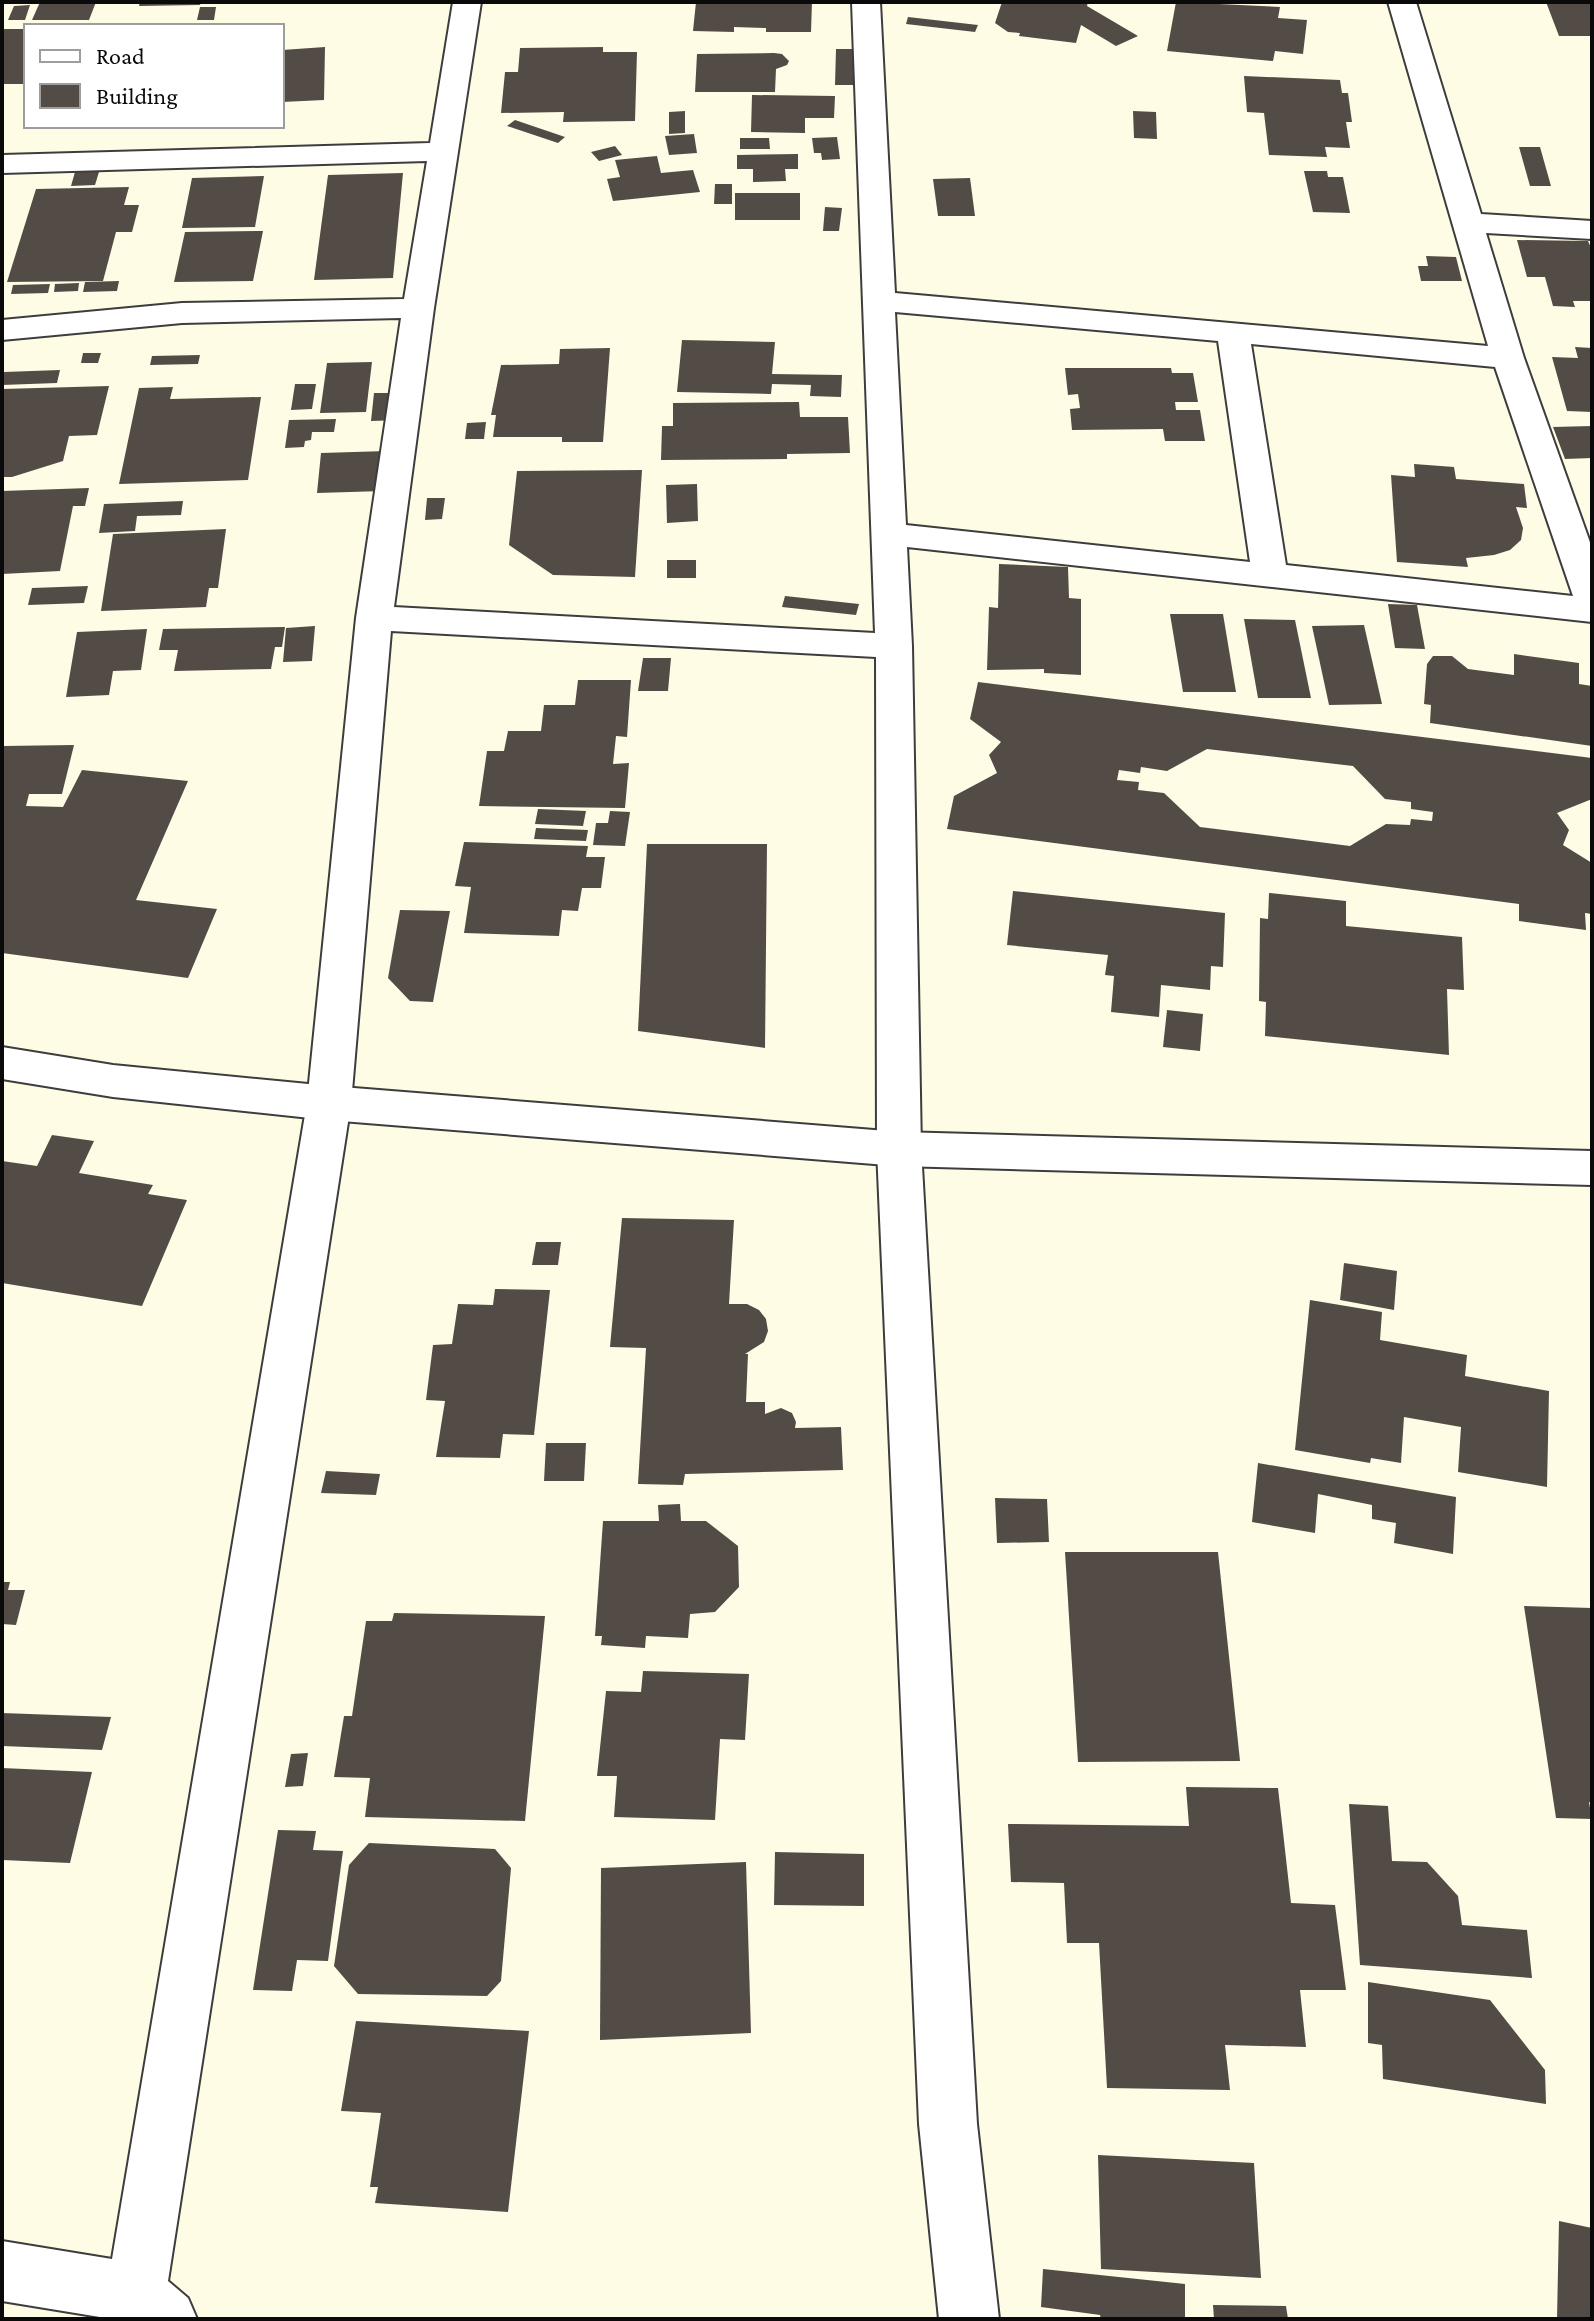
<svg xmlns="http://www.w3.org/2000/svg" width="1594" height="2321" viewBox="0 0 1594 2321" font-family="'Crimson Pro',serif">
<rect width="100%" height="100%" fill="#fffce6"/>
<g fill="#534c46" fill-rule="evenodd">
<polygon points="40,2 96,2 89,20 32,20"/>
<polygon points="140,2 201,2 200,5 139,6"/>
<polygon points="696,2 812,2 811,32 766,32 766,28 734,27 734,32 693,31"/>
<polygon points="1002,2 1088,2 1087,6 1138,36 1116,46 1081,25 1076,43 1019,36 1020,33 1008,32 995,23"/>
<polygon points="1176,2 1280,7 1278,18 1307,20 1303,54 1275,51 1273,61 1167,51"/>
<polygon points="1546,2 1592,2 1592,36 1559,36"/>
<polygon points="30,5 25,20 8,20 14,6"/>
<polygon points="200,7 216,7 214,20 197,20"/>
<polygon points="908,17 978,25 975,32 906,24"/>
<rect x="2" y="29" width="24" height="55"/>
<polygon points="325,47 324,100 282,102 282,50"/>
<polygon points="603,47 603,52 637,52 635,121 563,122 564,112 501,113 505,72 518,72 520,48"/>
<polygon points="836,49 855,49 855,85 835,85"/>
<polygon points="774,53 782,54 789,61 787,65 776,69 775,92 695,92 697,54"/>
<polygon points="1244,76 1340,80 1342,93 1348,93 1352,122 1346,122 1350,148 1325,147 1327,157 1269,155 1264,113 1247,112"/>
<polygon points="752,95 835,96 834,118 805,118 805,133 751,132"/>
<polygon points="685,111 685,133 669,134 669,112"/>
<polygon points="1133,111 1156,112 1157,139 1134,138"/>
<polygon points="515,120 565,137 558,143 507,126"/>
<polygon points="694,134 697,153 669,155 665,136"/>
<polygon points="837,137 840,159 822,160 821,153 814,153 812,138"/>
<polygon points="740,138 769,138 770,149 740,149"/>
<polygon points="615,146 622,155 599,161 591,152"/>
<polygon points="1519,147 1540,147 1551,186 1530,186"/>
<polygon points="798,154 798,169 785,169 786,181 753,182 753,169 737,169 737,155"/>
<polygon points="657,156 661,173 693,170 700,192 613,201 607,179 620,177 615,160"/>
<polygon points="1304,171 1327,171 1328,177 1343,177 1350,213 1313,212"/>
<polygon points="75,172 99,172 95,185 71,186"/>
<polygon points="403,173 393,278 314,280 328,175"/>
<polygon points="264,176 255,227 182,228 192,178"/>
<polygon points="970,178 975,216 938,216 933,179"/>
<polygon points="715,184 732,184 732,204 714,204"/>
<polygon points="129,187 124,205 139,205 132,232 116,232 103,281 7,282 36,189"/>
<rect x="735" y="193" width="65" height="27"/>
<polygon points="825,207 842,208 839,231 823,231"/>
<polygon points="263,231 253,281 174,282 185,232"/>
<polygon points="1517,240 1588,241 1592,250 1592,301 1573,301 1575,307 1553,306 1545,277 1527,277"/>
<polygon points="1426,256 1456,257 1462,281 1421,281 1418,266 1428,266"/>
<polygon points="119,281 117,291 83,292 85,282"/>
<polygon points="79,283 78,291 54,292 55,284"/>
<polygon points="50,284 48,293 11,294 13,285"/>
<polygon points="682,340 775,342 772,374 842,375 841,397 810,396 811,385 772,384 771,394 677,392"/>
<polygon points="1575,347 1592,348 1592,412 1567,411 1552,357 1578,358"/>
<polygon points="610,348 603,442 562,442 562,437 493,437 496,415 491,415 501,365 559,364 560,349"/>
<polygon points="83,353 101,353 98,363 81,363"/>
<polygon points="200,355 198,364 150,365 152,356"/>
<polygon points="372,362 366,412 320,413 327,363"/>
<polygon points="1065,368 1171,368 1172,373 1193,373 1198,402 1175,402 1176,410 1200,410 1205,441 1165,441 1163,429 1072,430 1070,409 1080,408 1078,394 1068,395"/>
<polygon points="60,370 57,383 2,385 4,372"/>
<polygon points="295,384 316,384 312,409 291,410"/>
<polygon points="109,386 97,435 69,436 63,461 12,477 2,477 2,389"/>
<polygon points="173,387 170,399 261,397 248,480 119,484 139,388"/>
<polygon points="374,393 404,393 401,420 371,421"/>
<polygon points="799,402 800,417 848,417 850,453 787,454 787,459 661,460 662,426 673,426 673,403"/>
<polygon points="336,419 334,432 312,432 311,440 305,441 304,447 285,448 289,420"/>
<polygon points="486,422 484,439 465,439 467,423"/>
<polygon points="1592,426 1592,458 1565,459 1553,427"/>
<polygon points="387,451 383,491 317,493 321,453"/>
<polygon points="1414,464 1454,467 1456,479 1524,484 1527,508 1516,507 1523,528 1521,540 1510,550 1494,555 1466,558 1468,567 1397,562 1391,475 1415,477"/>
<polygon points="642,470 635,577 553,575 509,545 517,471"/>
<polygon points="697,484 698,521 667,523 666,485"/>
<polygon points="89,488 85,506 73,506 60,571 2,574 2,491"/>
<polygon points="427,498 445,498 442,519 425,520"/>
<polygon points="183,501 181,515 137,516 135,531 99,533 104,504"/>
<polygon points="226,529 218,588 209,588 206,607 101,611 113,534"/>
<rect x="667" y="560" width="29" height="18"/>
<polygon points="999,564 1068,567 1069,598 1081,599 1081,675 1044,673 1044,669 987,670 989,607 998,608"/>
<polygon points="88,586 84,603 28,605 32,588"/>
<polygon points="785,596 859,604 856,615 782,607"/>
<polygon points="1388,604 1417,605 1425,649 1395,648"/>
<polygon points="1170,614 1223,614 1236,692 1183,692"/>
<polygon points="1244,619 1295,620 1311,698 1258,698"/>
<polygon points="1364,625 1382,704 1329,705 1312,626"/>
<polygon points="315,626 312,661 283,662 286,628"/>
<polygon points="285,627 282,647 275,647 271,669 174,671 178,650 159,650 163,629"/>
<polygon points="147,629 141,670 113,671 109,695 66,697 77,632"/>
<polygon points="1514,654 1579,663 1579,684 1592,686 1592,746 1430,723 1431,705 1424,704 1427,664 1433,656 1452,656 1468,669 1514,675"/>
<polygon points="643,658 671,658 668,691 638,691"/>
<polygon points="578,680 631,680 627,737 616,736 613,764 629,763 625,808 479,806 487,751 504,751 508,731 541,731 544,705 575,705"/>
<path d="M978,682l614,76v41l-35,14 12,17 -6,15 29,18v51l-7,-1 1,17 -67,-9v-17l-572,-75 7,-33 43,-23 -8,-18 12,-13 -31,-23zM1207,749l146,17 32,33 26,3v7l22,3 -1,9 -21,-2 -1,6 -24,-1 -36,22 -150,-19 -36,-34 -26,-3 1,-8 -22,-2 2,-10 21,3 1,-6 26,4z"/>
<polygon points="74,745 62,794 29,794 26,806 63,807 82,770 188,781 136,900 217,909 188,978 2,953 3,746"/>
<polygon points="538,809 586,811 583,826 535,824"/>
<polygon points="610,811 630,812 625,846 593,845 596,823 608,823"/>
<polygon points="536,828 588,830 586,841 534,839"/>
<polygon points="464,842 588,846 586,857 605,857 601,888 582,888 578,911 562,910 559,936 464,933 471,887 455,886"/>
<polygon points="647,844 767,844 765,1048 638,1031"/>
<polygon points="1013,891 1225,913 1223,967 1211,966 1210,990 1161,985 1159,1017 1111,1012 1114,976 1105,975 1108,955 1007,945"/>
<polygon points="1269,893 1346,901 1346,926 1462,937 1464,990 1447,989 1449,1055 1265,1036 1266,1002 1259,1001 1260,918 1268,919"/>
<polygon points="400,910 450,911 433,1002 410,1001 388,978"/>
<polygon points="1167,1010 1203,1014 1200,1051 1163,1047"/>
<polygon points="52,1135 94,1141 79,1173 153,1185 148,1194 187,1200 142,1306 2,1283 2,1161 37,1166"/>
<polygon points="622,1218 734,1220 729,1304 747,1304 759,1310 766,1319 768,1331 764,1342 745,1354 748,1354 746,1402 765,1402 765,1414 781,1408 792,1413 796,1422 795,1428 841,1427 843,1470 685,1474 683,1485 638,1484 646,1348 610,1347"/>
<polygon points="536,1242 561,1242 558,1265 532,1265"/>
<polygon points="1344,1263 1397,1271 1394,1310 1340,1300"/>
<polygon points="495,1289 550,1290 534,1435 503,1434 500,1458 436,1457 445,1401 426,1400 433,1345 452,1344 458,1304 493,1305"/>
<polygon points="1310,1300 1382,1312 1380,1340 1467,1355 1465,1376 1549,1391 1547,1487 1458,1472 1461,1427 1404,1417 1401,1463 1371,1458 1370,1463 1295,1450"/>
<polygon points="546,1443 586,1443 584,1481 544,1481"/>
<polygon points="1258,1463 1456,1497 1453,1554 1394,1543 1396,1523 1372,1519 1372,1505 1318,1494 1315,1533 1252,1522"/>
<polygon points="326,1471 380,1474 376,1495 321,1493"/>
<polygon points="995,1498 1047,1499 1049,1542 997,1543"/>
<polygon points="680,1504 681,1521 706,1521 738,1546 739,1587 715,1612 690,1614 688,1638 646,1636 645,1648 601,1645 602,1636 595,1636 603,1521 659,1521 658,1505"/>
<polygon points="1065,1552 1218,1552 1240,1761 1078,1762"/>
<polygon points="2,1582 10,1582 8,1590 25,1590 16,1625 2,1624"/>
<polygon points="1524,1606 1592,1608 1592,1803 1589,1802 1592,1819 1556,1818"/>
<polygon points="394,1613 545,1616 525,1821 365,1817 370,1778 334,1777 344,1716 352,1716 366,1621 392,1621"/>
<polygon points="643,1671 749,1674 745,1740 720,1739 715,1820 614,1817 617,1776 597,1776 606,1691 641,1692"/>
<polygon points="2,1713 111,1717 102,1750 2,1746"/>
<polygon points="308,1753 303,1786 285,1787 291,1754"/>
<polygon points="2,1768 92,1772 70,1863 2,1860"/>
<polygon points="1186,1787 1278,1788 1291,1903 1335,1905 1346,1990 1300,1990 1306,2047 1225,2045 1230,2090 1107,2088 1099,1943 1067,1943 1064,1883 1011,1882 1008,1824 1189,1826"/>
<polygon points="1349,1804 1388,1806 1392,1861 1427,1862 1458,1896 1462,1925 1527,1930 1532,1978 1360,1965"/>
<polygon points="278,1830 316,1831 313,1850 343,1851 328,1961 297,1960 292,1991 253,1990"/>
<polygon points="369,1843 495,1849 511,1868 501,1981 487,1996 358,1994 334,1966 349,1865"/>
<polygon points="775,1852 864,1854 864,1906 774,1905"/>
<polygon points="746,1862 751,2033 600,2040 601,1868"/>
<polygon points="1368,1982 1490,2000 1545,2070 1546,2104 1383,2079 1382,2045 1368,2043"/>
<polygon points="356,2021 529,2031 508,2212 375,2203 378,2187 370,2187 381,2113 341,2111"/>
<polygon points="1098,2155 1254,2163 1261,2278 1101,2269"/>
<polygon points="1559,2221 1592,2228 1592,2319 1557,2319"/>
<polygon points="1043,2269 1185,2284 1185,2319 1101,2319 1100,2315 1041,2307"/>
<polygon points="1213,2305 1286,2306 1288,2319 1214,2319"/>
</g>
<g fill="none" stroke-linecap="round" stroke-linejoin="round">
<g stroke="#3d3d3d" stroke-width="4">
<path id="minor" d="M453,2h28l-47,306 -40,299 481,26 -23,-631h28l15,291 593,53 -100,-344h28l65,212 111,7v18l-106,-6 38,125 68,190v74l-685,-75 5,99 9,503 56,975 22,195h-60l-20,-195 -42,-975 -1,-492 -485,-26 -40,472 -183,1178 20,17 9,21h-85l-110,-18v-60l110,18 195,-1156 49,-485 45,-300 -219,5 -180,17v-20l180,-17 222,-4 23,-138 -425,12v-18l428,-12zM895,312l323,29 32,221 -344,-37zM1251,344l244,23 78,229 -287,-31z"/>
</g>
<g stroke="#3d3d3d" stroke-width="4">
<polygon id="tertiary" points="2,1047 113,1065 329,1086 899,1132 1592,1151 1592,1185 899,1166 329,1120 113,1097 2,1079"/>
</g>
<use href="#minor" fill="#fff" fill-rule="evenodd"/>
<use href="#tertiary" fill="#fff" fill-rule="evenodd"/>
</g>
<rect width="1594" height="2321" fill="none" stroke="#0a0a0a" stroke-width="8"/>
<rect x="24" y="24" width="260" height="104" fill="#ffffff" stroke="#9d9d9d" stroke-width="2"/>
<rect x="40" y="50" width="40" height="12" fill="#ffffff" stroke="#9d9d9d" stroke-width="2"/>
<text x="96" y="64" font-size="24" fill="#0a0a0a">Road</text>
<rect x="40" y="84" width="40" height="24" fill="#534c46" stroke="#9d9d9d" stroke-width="2"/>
<text x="96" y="104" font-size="24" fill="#0a0a0a">Building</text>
</svg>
